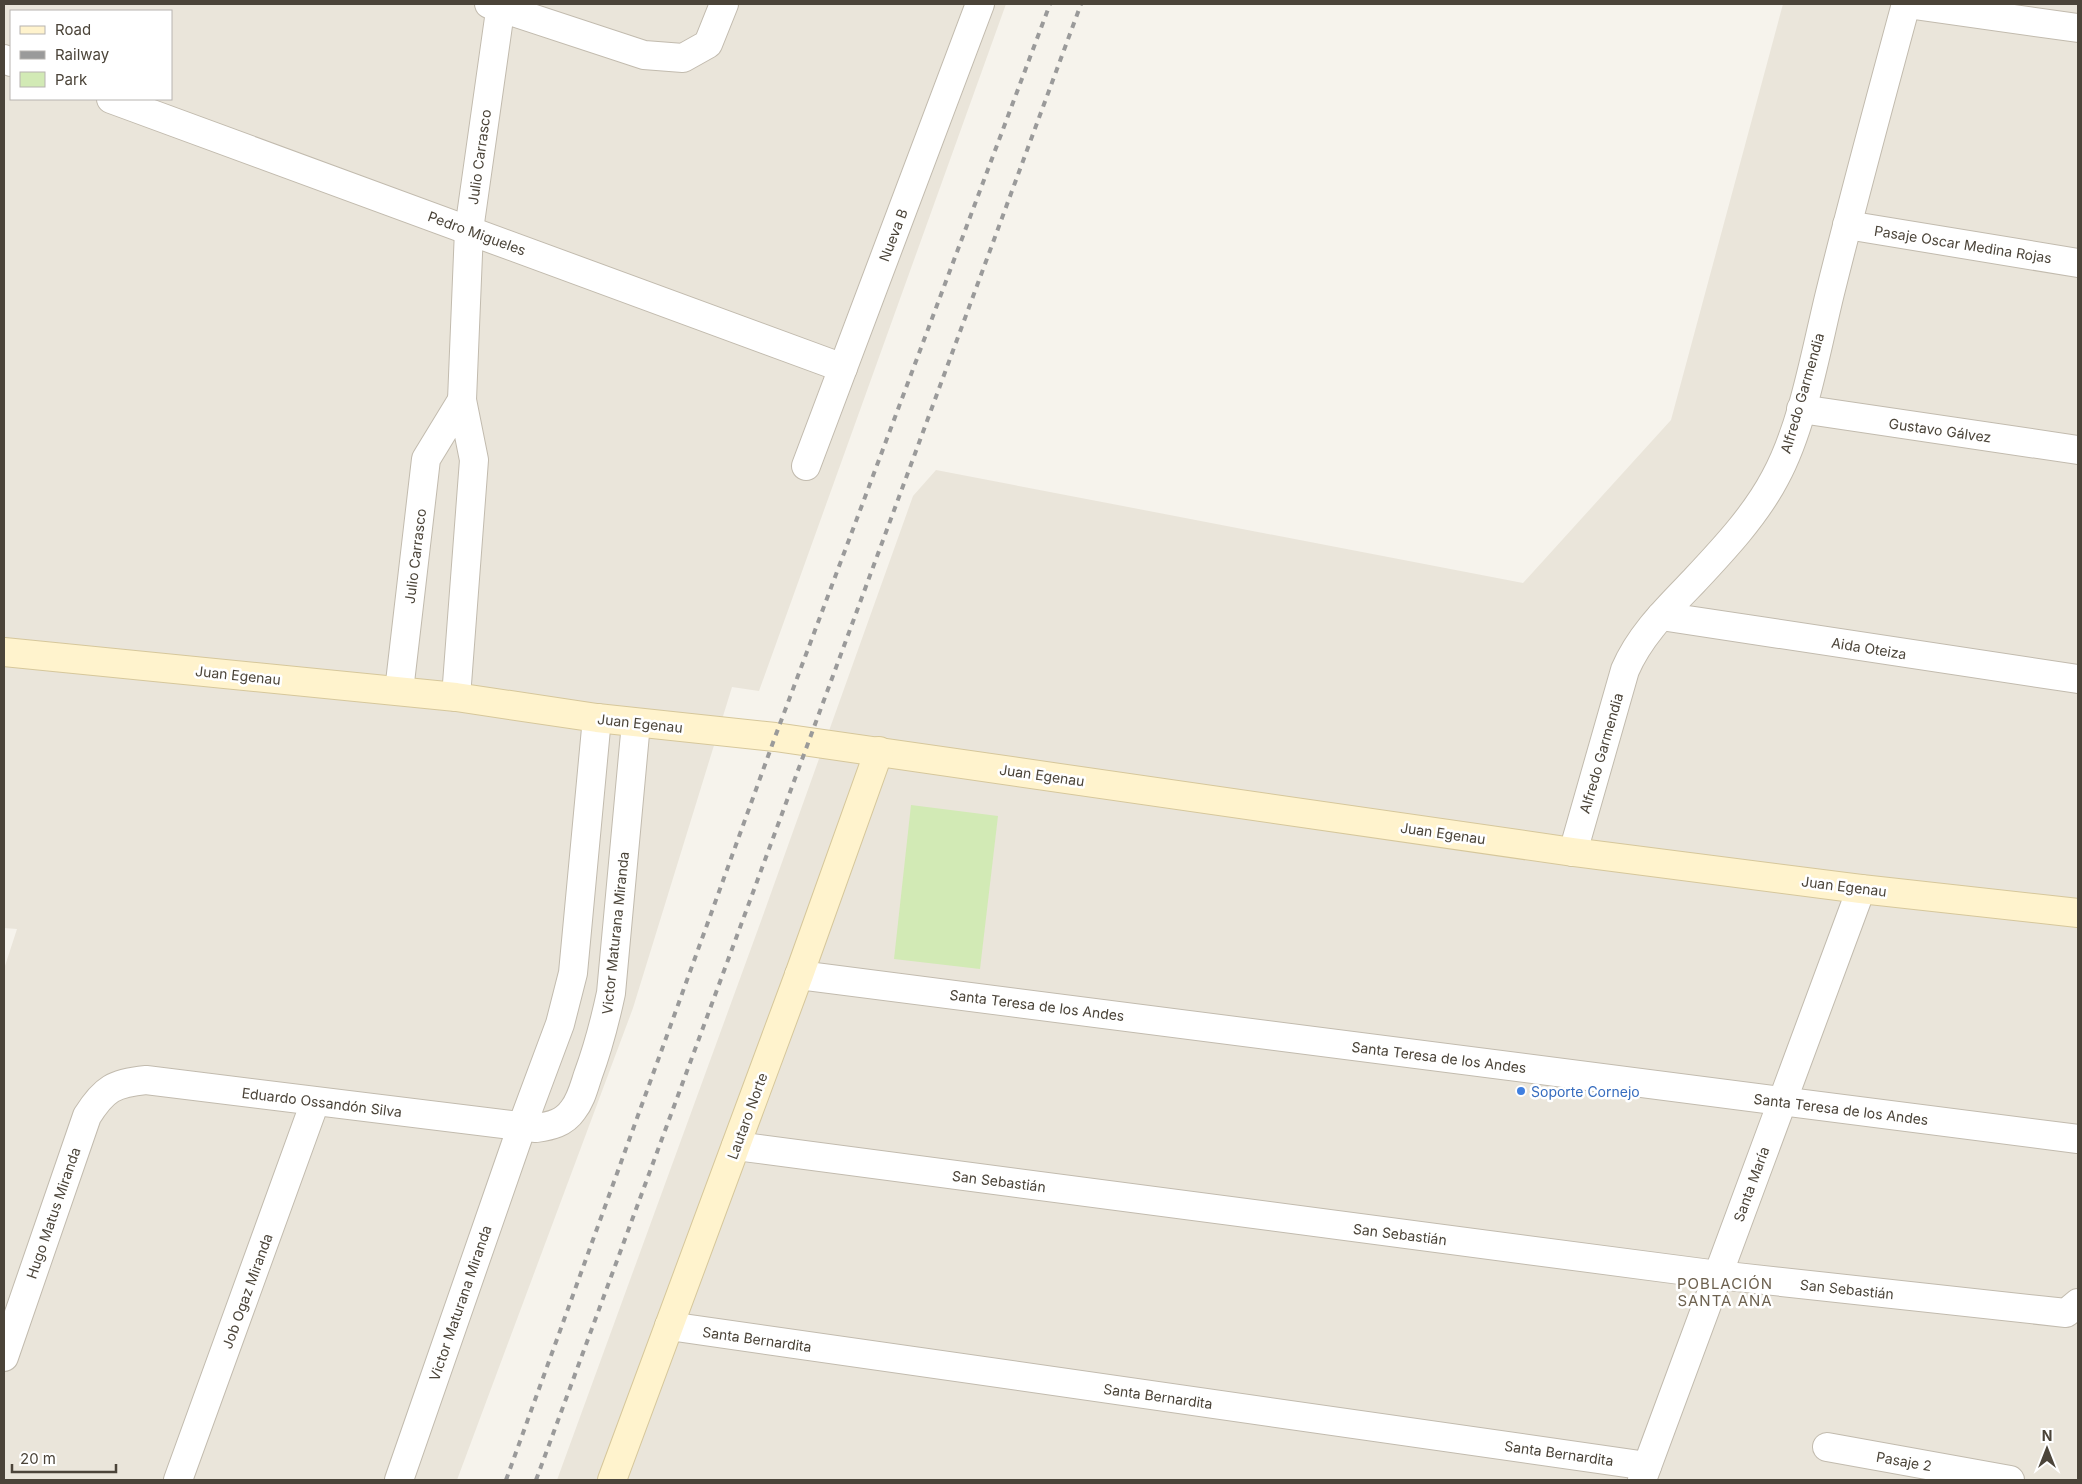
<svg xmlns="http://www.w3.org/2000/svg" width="2082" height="1484" viewBox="0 0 2082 1484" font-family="Inter,sans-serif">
<rect width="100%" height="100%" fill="#f6f3ec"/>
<g fill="#eae5da" fill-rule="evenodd">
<path d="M4,4h1002l-247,687 -27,-4 -99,321 -176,472h-453v-511l13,-40 -13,-1zM11,11h160v88h-160z"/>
<polygon points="1783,4 2078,4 2078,1480 557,1480 761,921 913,496 936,470 1523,583 1671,420"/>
</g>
<polygon fill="#d2eab5" points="911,805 998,816 980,969 894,959"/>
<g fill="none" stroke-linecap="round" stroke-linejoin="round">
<g stroke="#c2bbae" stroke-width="30">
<g id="street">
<polyline points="489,4 644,55 683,58 708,44 724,4"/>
<polyline points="1907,4 2078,28"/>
<polyline points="4,59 11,62"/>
<polyline points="111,99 843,368"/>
<polyline points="1847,225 2078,263"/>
<polyline points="462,400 469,230 501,4"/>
<polyline points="1801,409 2078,450"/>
<polyline points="806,466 980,4"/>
<polyline points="1661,616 2078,679"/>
<polyline points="399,691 426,459 462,400 474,460 456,697"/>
<path d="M1573,852l52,-182c15,-35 42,-61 69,-89 29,-31 61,-65 81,-103 28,-51 41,-128 55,-185 24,-97 50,-193 76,-289"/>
<polyline points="799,975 2078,1139"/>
<polyline points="736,1146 1718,1275 2066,1313 2078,1303"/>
<polyline points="669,1326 1647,1466"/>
<path d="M4,1357l83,-241c17,-27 27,-33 59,-36l390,48c15,-2 28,-5 37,-18 8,-10 11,-23 15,-35 10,-27 17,-54 23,-82l25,-270"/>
<polyline points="1827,1447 2010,1480"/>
<polyline points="178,1480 315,1102"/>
<polyline points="399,1480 522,1126 560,1024 573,973 597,718"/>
<polyline points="1642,1480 1861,889"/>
</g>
</g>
<g stroke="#d6c79b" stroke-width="30">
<g id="secondary">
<polyline points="4,652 456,697 597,718 775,737 1573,852 1861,889 2078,913"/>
<polyline points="612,1480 799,975 879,751"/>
</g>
</g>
<use href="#street" stroke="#fff" stroke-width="28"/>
<use href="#secondary" stroke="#fff3cd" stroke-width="28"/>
<g stroke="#9a9a9a" stroke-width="4" stroke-dasharray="6 6" stroke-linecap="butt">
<polyline points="506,1480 775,737 1050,4"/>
<polyline points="536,1480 1081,4"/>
</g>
</g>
<circle fill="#3f7fe0" stroke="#fff" stroke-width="2" cx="1521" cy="1091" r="5"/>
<g text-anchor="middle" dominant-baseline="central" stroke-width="5" stroke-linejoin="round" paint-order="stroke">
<g font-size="14" fill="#4b4439" stroke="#fff">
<text transform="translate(479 157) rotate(-82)">Julio Carrasco</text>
<text transform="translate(477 233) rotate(20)">Pedro Migueles</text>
<text transform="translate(893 235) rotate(-69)">Nueva B</text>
<text transform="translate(1963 244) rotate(9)">Pasaje Oscar Medina Rojas</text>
<text transform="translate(1802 393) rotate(-74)">Alfredo Garmendia</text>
<text transform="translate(1940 430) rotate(8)">Gustavo Gálvez</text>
<text transform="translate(415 556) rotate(-83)">Julio Carrasco</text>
<text transform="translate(1869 648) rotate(9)">Aida Oteiza</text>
<text transform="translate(238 675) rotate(6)">Juan Egenau</text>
<text transform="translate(640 723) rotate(6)">Juan Egenau</text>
<text transform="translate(1601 753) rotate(-74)">Alfredo Garmendia</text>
<text transform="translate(1042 775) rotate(8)">Juan Egenau</text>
<text transform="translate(1443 833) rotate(8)">Juan Egenau</text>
<text transform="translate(1844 886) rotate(7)">Juan Egenau</text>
<text transform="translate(615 933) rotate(-84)">Victor Maturana Miranda</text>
<text transform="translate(1037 1005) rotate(7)">Santa Teresa de los Andes</text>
<text transform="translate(1439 1057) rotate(7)">Santa Teresa de los Andes</text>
<text transform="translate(322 1102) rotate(7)">Eduardo Ossandón Silva</text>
<text transform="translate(1841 1109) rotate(7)">Santa Teresa de los Andes</text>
<text transform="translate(747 1116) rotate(-70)">Lautaro Norte</text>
<text transform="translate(999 1181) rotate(7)">San Sebastián</text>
<text transform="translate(1751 1184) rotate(-70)">Santa María</text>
<text transform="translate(53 1213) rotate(-71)">Hugo Matus Miranda</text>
<text transform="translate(1400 1234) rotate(7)">San Sebastián</text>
<text transform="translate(1847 1289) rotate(6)">San Sebastián</text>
<text transform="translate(247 1291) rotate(-70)">Job Ogaz Miranda</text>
<text transform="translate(460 1303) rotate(-71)">Victor Maturana Miranda</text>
<text transform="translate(757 1339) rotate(8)">Santa Bernardita</text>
<text transform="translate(1158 1396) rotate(8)">Santa Bernardita</text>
<text transform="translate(1559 1453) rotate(8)">Santa Bernardita</text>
<text transform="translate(1904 1461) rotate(10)">Pasaje 2</text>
</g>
<g font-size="14" fill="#366cbe" stroke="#fff" text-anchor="start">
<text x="1531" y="1091">Soporte Cornejo</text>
</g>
<g font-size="15" letter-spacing="1" fill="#6e6250" stroke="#fff">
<text x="1725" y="1283">POBLACIÓN<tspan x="1725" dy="17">SANTA ANA</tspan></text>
</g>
</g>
<rect width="2082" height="1484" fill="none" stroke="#4b4439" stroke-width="10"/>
<rect x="10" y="10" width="162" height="90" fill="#ffffff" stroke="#b7b4b0"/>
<rect x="20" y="26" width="25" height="8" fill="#fff3cd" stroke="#b7b4b0"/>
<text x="55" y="35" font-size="15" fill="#4b4439">Road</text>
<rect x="20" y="51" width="25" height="8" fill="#9a9a9a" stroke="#b7b4b0"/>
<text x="55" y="60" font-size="15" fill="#4b4439">Railway</text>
<rect x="20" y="72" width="25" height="15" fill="#d2eab5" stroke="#b7b4b0"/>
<text x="55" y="85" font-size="15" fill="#4b4439">Park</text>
<g transform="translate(2047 1449)" stroke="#ffffff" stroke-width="4" paint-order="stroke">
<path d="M0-4L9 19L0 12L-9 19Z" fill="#4b4439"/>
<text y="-8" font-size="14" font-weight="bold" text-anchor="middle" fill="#4b4439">N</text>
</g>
<path d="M12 1464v8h104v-8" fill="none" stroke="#4b4439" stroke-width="2.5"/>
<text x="20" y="1464" font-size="15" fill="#4b4439" stroke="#ffffff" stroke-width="4" paint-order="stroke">20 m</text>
</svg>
